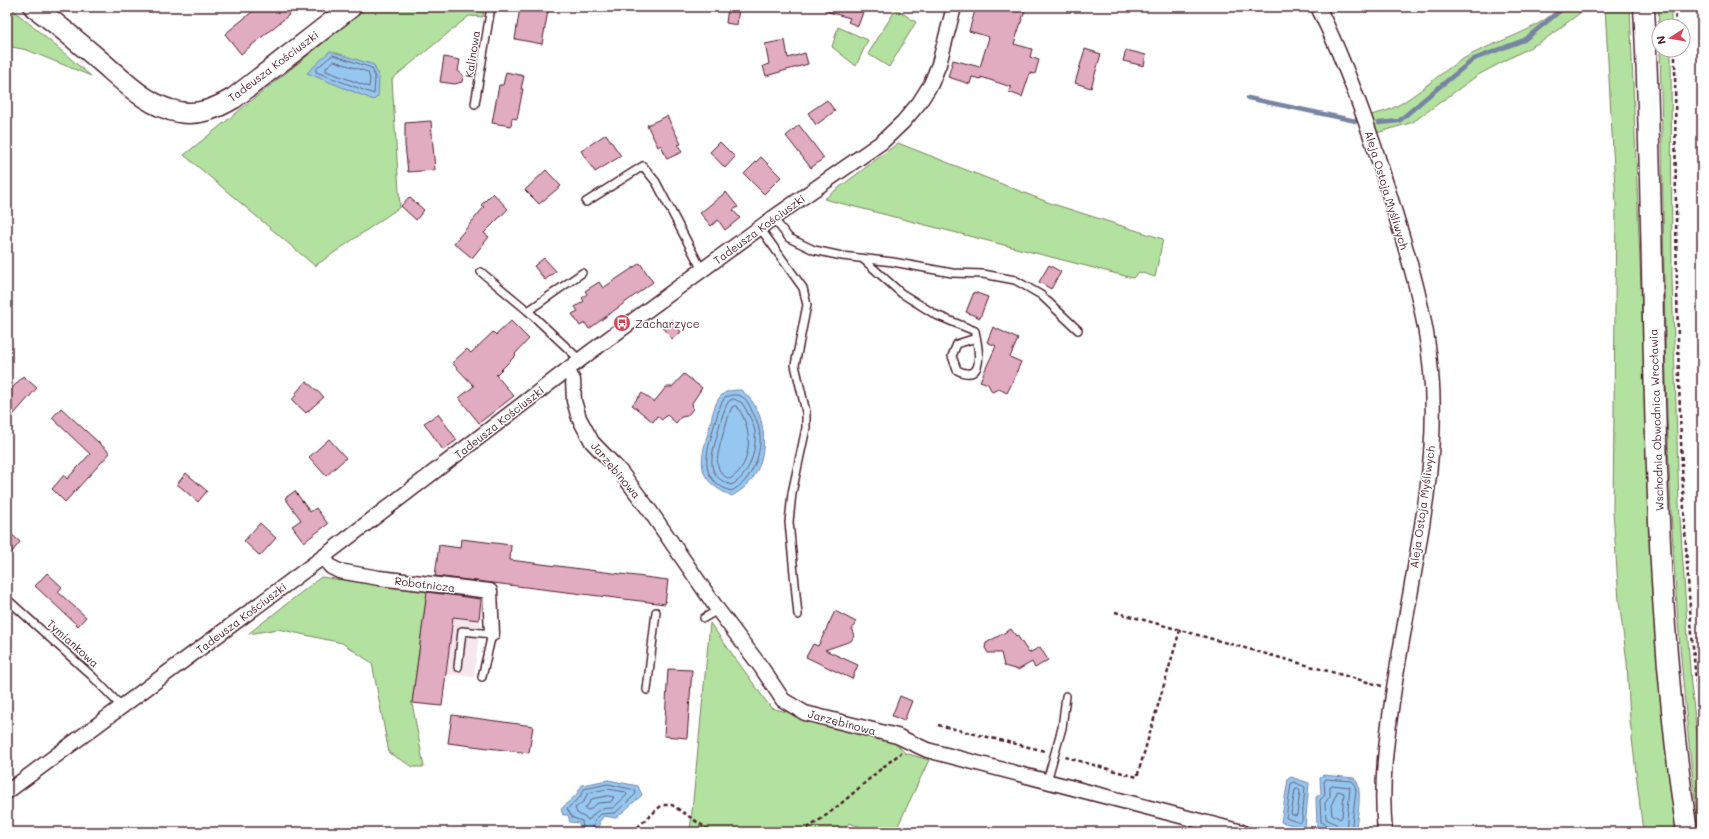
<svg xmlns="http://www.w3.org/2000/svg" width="1709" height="839" viewBox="0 0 1709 839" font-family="Mali,sans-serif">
<rect width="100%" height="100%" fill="#fff"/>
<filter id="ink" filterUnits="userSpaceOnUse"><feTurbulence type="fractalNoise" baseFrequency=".025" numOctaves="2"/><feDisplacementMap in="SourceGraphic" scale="8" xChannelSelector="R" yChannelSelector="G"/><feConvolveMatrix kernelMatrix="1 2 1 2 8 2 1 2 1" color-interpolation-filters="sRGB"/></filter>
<g filter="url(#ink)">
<polygon fill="#f6e6ed" points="427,592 483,598 474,677 446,674 442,706 412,703"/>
<g fill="#b3e19f" stroke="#7e8065">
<polygon points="368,7 484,7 483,17 469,16 392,79 400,207 315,266 184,155"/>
<path d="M1560,7h28l-44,33 -66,35 -65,47 -36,11 -6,-18c6,-2 14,-3 20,-6 29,-14 52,-41 81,-55 30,-15 64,-23 88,-47z"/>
<polygon points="1605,7 1630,7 1653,594 1666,741 1677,832 1643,832 1630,721 1627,662 1619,601 1613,511 1616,205"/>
<polygon points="1658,7 1671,7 1671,26 1659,26 1659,30"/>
<polygon points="7,8 11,8 91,76 27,50 7,46"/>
<polygon points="896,9 916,22 889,67 868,54"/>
<polygon points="838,27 868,40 856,66 832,47"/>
<path d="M1660,50h11l1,228 7,225 12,182 11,89v58h-3c-15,-121 -25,-243 -30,-365 -6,-139 -5,-278 -9,-417z"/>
<polygon points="898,143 1050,203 1163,239 1155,277 1139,272 1133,278 824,199"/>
<polygon points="321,577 427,592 412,703 424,767 413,767 389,753 372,663 342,643 278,629 248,634"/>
<polygon points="710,623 771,708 890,737 905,753 929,760 895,832 876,832 849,823 843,832 690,832"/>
</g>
<g fill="#95c7f1" stroke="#7784a2">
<polygon points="330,51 374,65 379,78 378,96 374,100 307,73"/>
<path d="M741,390c26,19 29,62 12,88 -5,8 -13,13 -21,18 -40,-17 -31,-37 -22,-71 2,-9 5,-25 13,-31 5,-4 12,-4 18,-4z"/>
<path d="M1323,775l31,3c10,8 3,41 1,54h-19l-19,-5 -1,-30 5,-3 -1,-16z"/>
<polygon points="1291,777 1309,783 1305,828 1281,822 1288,779"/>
<polygon points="608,780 638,786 642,795 616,818 604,816 599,822 600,829 580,832 579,823 570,822 568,815 563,815 561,809 577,794 582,785"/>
</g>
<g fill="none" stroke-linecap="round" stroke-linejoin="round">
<g stroke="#68627a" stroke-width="1">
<polygon points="333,55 372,68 375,78 374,94 316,72 316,69"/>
<polygon points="334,61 368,72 370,79 369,87 326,71 326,68"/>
<path d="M733,395c10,-1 14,5 18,14 3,6 7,13 8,20 5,22 -7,53 -28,62 -28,-10 -27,-28 -20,-54 3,-11 6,-22 10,-33l4,-7z"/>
<path d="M734,399l8,4c5,8 11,19 13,28 2,19 -6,46 -24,54 -26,-9 -20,-28 -14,-49 2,-10 5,-20 9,-30l3,-5z"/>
<path d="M736,406c17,18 18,59 -6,73 -20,-8 -11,-29 -7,-45 3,-9 5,-19 9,-27z"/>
<polygon points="1294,782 1305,787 1302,821 1300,823 1286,818 1291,784"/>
<path d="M608,789l18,3 1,3 -14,13c-12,0 -17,2 -24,12l-12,-7 -2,-5 9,-7 4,-8z"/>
<polygon points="1298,789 1300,791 1297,815 1295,816 1291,814 1295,790"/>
<polygon points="1338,791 1344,793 1342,817 1340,819 1332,814 1331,806"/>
<polygon points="608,796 614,797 611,802 598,803 589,810 585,809 592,799"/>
<polyline points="583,832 582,821 573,818 567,809 580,797 584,789 608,784 635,790 636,794 615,813 601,814 595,820 592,832"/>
<polyline points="1334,832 1332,827 1321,822 1320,800 1325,795 1324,781 1326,779 1352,781 1354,783 1356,791 1351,832"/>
<polyline points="1339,832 1336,824 1326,819 1325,803 1330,796 1330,786 1332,785 1350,787 1346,832"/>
</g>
<g stroke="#7784a2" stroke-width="4.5">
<polyline points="1248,98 1356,121"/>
<polyline points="1379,123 1399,121 1427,97 1474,59 1524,40 1565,7"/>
</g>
</g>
<g fill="#e1abc2" stroke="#4a1f2b">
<polygon points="258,7 283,7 289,15 241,54 225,34"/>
<polygon points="520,7 548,11 542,44 515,39"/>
<polygon points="728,7 739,7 737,25 726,23"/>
<polygon points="825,7 865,7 858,26 848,22 850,18 825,11"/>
<polygon points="976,7 1026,7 1014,44 1032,49 1030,57 1039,60 1035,74 1030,73 1022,97 1009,92 1011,87 981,77 981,79 972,77 970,84 948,77 953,60 980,67 989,37 969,31"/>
<polygon points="785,40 788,58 805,53 808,64 766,76 763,66 769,64 765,44"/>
<polygon points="1085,49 1101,54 1091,88 1075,83"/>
<polygon points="1126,50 1146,55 1144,66 1123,61"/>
<polygon points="444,57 460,60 458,71 463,75 462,82 455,84 440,82"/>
<polygon points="506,72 524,76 521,89 523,89 517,119 512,118 511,126 492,123 499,85 503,85"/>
<polygon points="827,100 835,111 816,125 808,113"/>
<polygon points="667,116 681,144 678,145 682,152 667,159 661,145 658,147 647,125"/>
<polygon points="431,121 435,170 408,172 405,145 405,123"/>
<polygon points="799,125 824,158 811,168 786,136"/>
<polygon points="606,134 621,156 595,172 581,151"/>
<polygon points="720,142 735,157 725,168 710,152"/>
<polygon points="761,157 781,177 764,194 744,174"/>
<polygon points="546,170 561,186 539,204 525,190"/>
<polygon points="726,192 738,207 733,210 740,218 725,230 718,220 711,226 700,213"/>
<polygon points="493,193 508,209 484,233 489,237 472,258 454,243 484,207 481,205"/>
<polygon points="409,197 424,210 416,220 401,206"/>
<polygon points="544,258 556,271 545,280 534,266"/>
<polygon points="640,263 653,282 589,329 585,323 580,326 572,314 578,311 575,307 584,301 582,298 587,294 585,291 599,282 603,288"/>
<polygon points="1049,265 1061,272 1051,289 1039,282"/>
<polygon points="974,292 988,297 980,318 966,312"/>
<polygon points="672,319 681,332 672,339 663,327"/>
<polygon points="511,321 529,339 515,354 516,355 496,375 514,396 479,423 459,398 474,386 452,363 467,349 471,353 493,332 496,335"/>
<polygon points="993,327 1018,339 1010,357 1021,362 1017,371 1018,371 1007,393 999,389 992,392 988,384 980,381 996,346 987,342"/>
<polygon points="684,374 702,388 692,403 693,409 687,416 681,417 676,423 667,415 662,420 657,416 653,422 632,405 642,393 654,402 666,387 672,387"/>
<polygon points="23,376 37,388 7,422 7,394"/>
<polygon points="306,381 324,397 306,413 292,400 296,395 295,394"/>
<polygon points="61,408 110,453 65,502 52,489 64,475 67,479 90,454 52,418"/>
<polygon points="438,414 457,440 443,450 424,423"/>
<polygon points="329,439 346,458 326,476 309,457"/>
<polygon points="186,473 207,491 198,502 177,484"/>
<polygon points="295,491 310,512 316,508 328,524 304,542 292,526 301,520 285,498"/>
<polygon points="260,523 276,538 260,556 244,541"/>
<polygon points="7,530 20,542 7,558"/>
<polygon points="461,539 511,545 510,560 668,580 665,604 435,576 439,545 460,548"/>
<polygon points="47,573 62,587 58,592 86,617 78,626 35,586"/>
<polygon points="427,592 481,599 479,620 453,617 442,706 412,703"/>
<polygon points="835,611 856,622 852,630 854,636 851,641 825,650 858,665 852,679 806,657 813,644 818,646"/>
<polygon points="1011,629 1016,636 1017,635 1029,653 1040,647 1048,660 1035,668 1032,662 1018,670 1004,666 1001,653 988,653 985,648 986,643"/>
<polygon points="668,669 692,670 687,738 664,736"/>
<polygon points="900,696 912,701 904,721 892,716"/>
<polygon points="452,715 533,726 529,753 448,743"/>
</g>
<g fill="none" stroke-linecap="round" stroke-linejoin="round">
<g stroke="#4a1f2b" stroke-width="10">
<g id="lane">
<polyline points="475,104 491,7"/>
<polyline points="586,202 643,166 656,182 702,270"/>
<polyline points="773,218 789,238 814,250 842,256 893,262 952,273 983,274 1015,280 1041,295 1078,330"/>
<polyline points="760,228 803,288 807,305 795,365 806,412 806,428 792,493 789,522 798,615"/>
<path d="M863,259l38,34 35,22 39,16c3,14 12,54 -18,39l-5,-14 5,-12 19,-6"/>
<polyline points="481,272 528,311 580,360"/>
<polyline points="528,311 582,273"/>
<polyline points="7,599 92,676 122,707"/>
<polyline points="704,618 718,610"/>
<polyline points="458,667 462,631 492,634 482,677"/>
<polyline points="647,690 656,612"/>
<polyline points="1047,781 1062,728 1066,696"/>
</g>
</g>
<g stroke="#4a1f2b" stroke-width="17">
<g id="street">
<path d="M1318,7c29,59 51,120 70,183 18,59 38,119 43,182 4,42 1,85 -5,127 -9,63 -22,126 -32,189 -7,48 -14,95 -9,144"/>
<polyline points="567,370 573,380 574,401 579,418 592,442 620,471 650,511 718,610 761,667 783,700 805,713 897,736 927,750 1242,832"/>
<polyline points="323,557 331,567 339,571 379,578 490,591 492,634"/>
<polyline points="7,792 323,557 589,353 773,218 882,142 903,122 919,103 931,84 939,64 954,7"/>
</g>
</g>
<g stroke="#4a1f2b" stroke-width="23">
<g id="secondary">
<path d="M34,7c22,16 43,34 64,52 24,20 49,48 81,53 20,4 38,-4 55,-14l117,-91"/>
<path d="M1644,7c14,275 2,552 43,825"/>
</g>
</g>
<g stroke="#4a1f2b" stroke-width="2.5" stroke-dasharray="4 3" stroke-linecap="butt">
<polyline points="7,15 14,7"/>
<polyline points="1675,26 1676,7"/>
<path d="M1675,50c1,231 2,462 27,691"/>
<polyline points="1115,612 1382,686"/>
<polyline points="938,725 1045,751"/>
<polyline points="1065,757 1137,777 1180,630"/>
<polyline points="632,832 662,805 672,805 712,832"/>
<path d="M801,832c37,-21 66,-54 100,-79"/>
</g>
<use href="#lane" stroke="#fff" stroke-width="7"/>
<use href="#street" stroke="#fff" stroke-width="14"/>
<use href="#secondary" stroke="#fff" stroke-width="20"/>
</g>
</g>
<defs>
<g id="bus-disc" transform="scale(0.9)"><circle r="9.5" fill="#d1495b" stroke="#fff"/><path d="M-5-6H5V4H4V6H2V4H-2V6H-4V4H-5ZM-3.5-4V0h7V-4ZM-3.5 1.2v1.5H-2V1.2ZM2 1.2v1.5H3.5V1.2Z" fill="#fff"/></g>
</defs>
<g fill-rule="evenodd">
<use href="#bus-disc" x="622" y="323"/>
</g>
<g text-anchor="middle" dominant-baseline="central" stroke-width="3" stroke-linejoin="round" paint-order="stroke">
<g font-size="11" fill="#4a1f2b" stroke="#fff">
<text transform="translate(472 54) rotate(-81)">Kalinowa</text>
<text transform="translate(273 66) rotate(-37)">Tadeusza Kościuszki</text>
<text transform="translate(1387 190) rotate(73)">Aleja Ostoja Myśliwych</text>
<text transform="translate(759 229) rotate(-36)">Tadeusza Kościuszki</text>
<text transform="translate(1656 420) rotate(-92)">Wschodnia Obwodnica Wrocławia</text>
<text transform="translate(499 422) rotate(-38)">Tadeusza Kościuszki</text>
<text transform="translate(616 470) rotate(50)">Jarzębinowa</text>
<text transform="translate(1422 507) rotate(-82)">Aleja Ostoja Myśliwych</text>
<text transform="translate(425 584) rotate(7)">Robotnicza</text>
<text transform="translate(241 618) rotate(-37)">Tadeusza Kościuszki</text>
<text transform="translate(73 643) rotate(42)">Tymiankowa</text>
<text transform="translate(842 722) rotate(15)">Jarzębinowa</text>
</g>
<g font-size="11" fill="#4a1f2b" stroke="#fff" text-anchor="start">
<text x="635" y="323">Zacharzyce</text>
</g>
</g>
<rect width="1709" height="839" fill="none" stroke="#fff" stroke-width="24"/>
<rect x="12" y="12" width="1685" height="815" fill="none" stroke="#4a1f2b" stroke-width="1.5" filter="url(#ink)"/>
<g transform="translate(1671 38) rotate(258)"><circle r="19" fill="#ffffff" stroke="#b7a5aa"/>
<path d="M0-3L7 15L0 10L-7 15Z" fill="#d1495b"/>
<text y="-6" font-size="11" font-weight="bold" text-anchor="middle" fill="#4a1f2b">N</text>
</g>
</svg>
